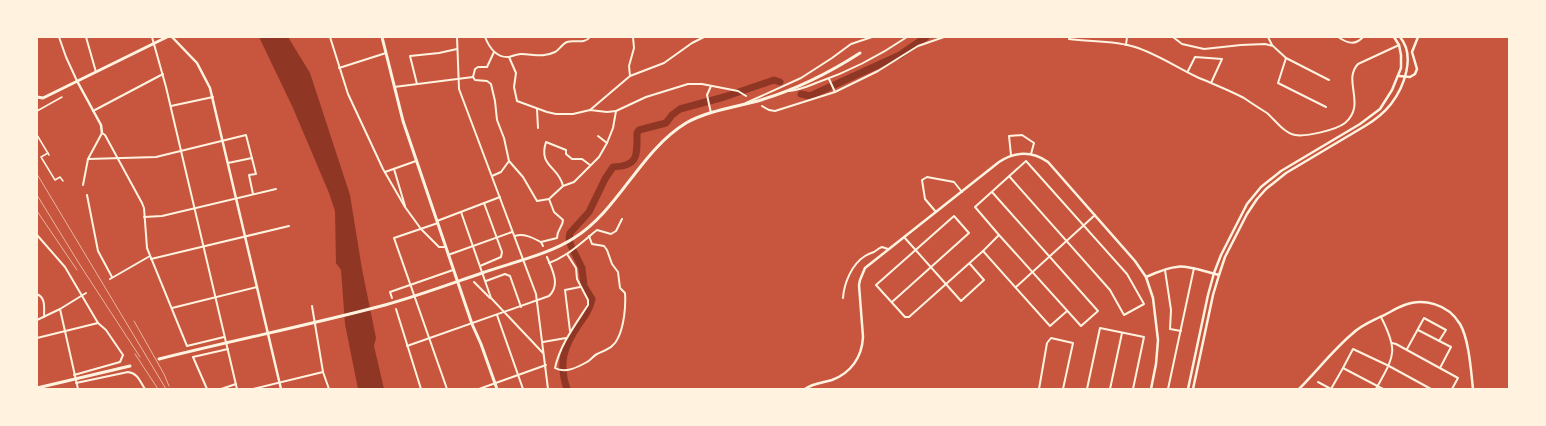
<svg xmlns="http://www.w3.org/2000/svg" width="1546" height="426" viewBox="0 0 1546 426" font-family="'IBM Plex Sans',sans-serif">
<rect width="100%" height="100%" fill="#c8553d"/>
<polygon fill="#8f3625" points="259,37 288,37 310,73 350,195 362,269 376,338 374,346 384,389 358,389 345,324 341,270 336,263 335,211 329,193 293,108"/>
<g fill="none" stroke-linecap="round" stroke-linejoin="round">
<g stroke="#8f3625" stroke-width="7">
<polyline points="801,94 810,96 900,55 926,37"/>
<path d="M567,389c-9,-26 -3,-43 12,-65 6,-8 11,-15 13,-25l-8,-13 -2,-18 -11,-22 -2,-8 1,-5 19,-21 16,-33 8,-12c26,-1 24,-12 24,-34l2,-3 27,-7 6,-8 8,-6 44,-12 50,-17 6,2"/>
</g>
<g stroke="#fff3e0" stroke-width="1.5">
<polyline points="37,111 62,97"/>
<polyline points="37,135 49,155"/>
<polyline points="48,153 41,157 55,180 60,177 63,181"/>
</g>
<g stroke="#fff3e0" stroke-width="2">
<polyline points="59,37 66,57 77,81"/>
<polyline points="86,37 96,72"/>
<polyline points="152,37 166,87 237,389"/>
<polyline points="330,37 348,94 383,169 405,207 421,229 439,247 446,247"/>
<polyline points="382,37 410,37"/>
<polyline points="457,37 459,89 536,294 548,389"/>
<path d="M485,37c4,10 11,21 24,20 4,-1 8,-3 12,-3 12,0 22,4 34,-2 4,-2 7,-8 12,-10 7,-3 17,3 23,-5"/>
<path d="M1070,37l-1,2c21,3 45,1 66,8 22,7 41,20 62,30 16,7 32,13 47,21 7,5 15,10 23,15 8,7 17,20 28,22 11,2 41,-5 50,-12 22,-19 -3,-42 13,-59l41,-19"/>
<polyline points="1173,37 1182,44 1204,49 1241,45 1265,44 1273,46 1286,58 1329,80"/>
<polyline points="1268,37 1272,45"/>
<path d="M1338,37c9,6 17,9 25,0"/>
<polyline points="1126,45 1127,37"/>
<polyline points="509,57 516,73 514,87 517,101 547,112 556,114 573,114 590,110 607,112 616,111 646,97 688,84 702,84 738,91 746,96"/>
<polyline points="1286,58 1278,83 1326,107"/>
<polyline points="339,68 386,53"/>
<polyline points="1188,71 1195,57 1222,59 1211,83"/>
<polyline points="630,76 629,66 634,48 633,37"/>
<polyline points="473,77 475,69 478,67 487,67 494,52"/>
<polyline points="829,79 835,92"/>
<polyline points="417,84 410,56 439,53 457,49"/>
<polyline points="711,86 707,95 711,113"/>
<polyline points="394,87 473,77 475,80 487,81 491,84 495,101 497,120 504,138 509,161 501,172 492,176"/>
<path d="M789,91c10,-1 17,-4 27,-8 32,-11 63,-27 91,-46"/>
<polyline points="746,103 801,78 832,58 851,44 872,37"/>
<polyline points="171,106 213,97"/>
<polyline points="762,106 769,110 775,111 835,92 878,71 918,46 944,37"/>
<polyline points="537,109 538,128"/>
<polyline points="590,110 630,76 664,63 692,43 704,37"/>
<polyline points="93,111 163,74"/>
<polyline points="598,136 607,143"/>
<polyline points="1011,155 1009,136 1022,135 1034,143 1031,154"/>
<polyline points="88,159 102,133 105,135 142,203 144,208 147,248 187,346 224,337"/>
<polyline points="509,161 523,177 537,201 549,199 563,186 574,182 599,157 607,143 613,128 616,111"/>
<polyline points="228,163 252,158"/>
<polyline points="394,169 405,206"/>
<polyline points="385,172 416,161"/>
<polyline points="83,185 88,159 156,157 246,135 256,174 249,175 253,194"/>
<path d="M563,186c-4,-20 -25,-19 -17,-44l20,8v4l6,5h10l8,6"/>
<polyline points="992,192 1098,311 1081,326 999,235 975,207 1026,161 1127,274 1144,304 1124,315 1110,290 1009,176"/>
<polyline points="87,195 98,251 112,277"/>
<polyline points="461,212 491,298 543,353"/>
<polyline points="936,212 925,199 922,180 927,177 954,182 962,192"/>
<polyline points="144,217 162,216 276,189"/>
<polyline points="437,221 500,197"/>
<polyline points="438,223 394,238 447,389"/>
<polyline points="37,235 65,267 98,323 106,330 123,355 120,362 74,375"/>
<path d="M515,236c9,-3 18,2 26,6l2,4"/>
<polyline points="904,237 961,301 984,280 970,264"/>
<path d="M541,242l16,-4c0,-9 6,-11 6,-18l-9,-8 -5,-13"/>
<polyline points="983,251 1050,326 1067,311"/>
<path d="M567,254l9,14 1,11 11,21v5c-13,20 -28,40 -33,63 10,6 23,-1 32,-6 4,-2 6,-6 10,-8 8,-4 17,-6 21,-16 6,-12 8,-32 7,-45l-5,-5 -2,-16 -6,-8 -5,-14 -3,-4 -12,-2 -3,-8"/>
<polyline points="448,255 512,232"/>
<polyline points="151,259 289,226"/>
<path d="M549,263c19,-7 33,-21 48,-33l14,4 5,-3 6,-12"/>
<polyline points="480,266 501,257 502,252 484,203"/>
<polyline points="1165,270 1171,310 1170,329 1181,331"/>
<polyline points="110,279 150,256"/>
<polyline points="486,281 505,274 510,276 521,307"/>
<polyline points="474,282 490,298"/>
<polyline points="1016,287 1095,215"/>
<path d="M37,294c9,4 7,14 7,23"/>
<polyline points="392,298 390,292 453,270"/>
<path d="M843,298c1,-15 9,-34 22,-42 3,-2 6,-3 9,-4 3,-2 5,-4 8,-5l6,2"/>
<polyline points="892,302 969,233 954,216 876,285 905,317 909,317 983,251 999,235"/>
<polyline points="312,306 323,372 329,389"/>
<polyline points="172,308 257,287"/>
<polyline points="60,309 78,389"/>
<polyline points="396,309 421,389"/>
<polyline points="497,315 523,389"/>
<polyline points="37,320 60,309 86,293"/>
<polyline points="1418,330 1451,347 1440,368"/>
<polyline points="570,331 565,290 580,287"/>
<polyline points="37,338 98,323"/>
<polyline points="543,342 566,338"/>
<polyline points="1392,343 1396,344 1458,378 1452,389"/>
<path d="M407,346l142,-50c12,-11 3,-27 -2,-39"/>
<polyline points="1407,349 1424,318 1446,330 1439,341"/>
<polyline points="1343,368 1353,349 1389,366 1431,389"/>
<polyline points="1318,382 1331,389"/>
<path d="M76,383l52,-11c10,1 12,10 17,17"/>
<polyline points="207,389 193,357 228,349"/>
<polyline points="221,389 236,384"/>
<polyline points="253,389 323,372"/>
<polyline points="479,389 546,365"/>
<polyline points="1039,389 1047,343 1051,338 1073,343 1063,389"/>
<polyline points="1087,389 1100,328 1144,337 1133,389"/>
<polyline points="1110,389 1122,333"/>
<polyline points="1168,389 1194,268"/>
<polyline points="1331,389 1343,368 1383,389"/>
<path d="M1376,389c18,-33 23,-37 5,-72"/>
</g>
<g stroke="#fff3e0" stroke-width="2.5">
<polyline points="1399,76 1410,77 1415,74 1417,69 1412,52 1418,37"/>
<polyline points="77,81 101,125 102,133"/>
<path d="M1146,277c35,-16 38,-11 73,-2"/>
<path d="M805,389c8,-6 17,-6 27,-9 19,-7 30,-23 31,-43l-4,-52 1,-5 5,-12 134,-106c17,-11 33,-11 49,0l87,99 11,16 7,21 5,42 -2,24 -5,25"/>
<polyline points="1188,389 1208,295 1214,273 1221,255 1247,204 1261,187 1281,171 1360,124 1380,109 1392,90 1401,68 1401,55 1399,45 1394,37"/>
<path d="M1193,389l20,-94 6,-20 6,-18 22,-43 10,-15 9,-10 20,-16 79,-47c10,-6 19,-13 26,-22 13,-17 25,-48 9,-67"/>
<path d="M1299,389c18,-18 34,-39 53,-55 8,-8 18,-12 28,-17 8,-3 14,-8 22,-11 21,-9 46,-2 58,18 9,15 11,47 13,65"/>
</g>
<polyline stroke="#fff3e0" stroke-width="2.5" points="172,37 197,63 210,88 281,389"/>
<g stroke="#fff3e0" stroke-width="3">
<polyline points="382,37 403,121 472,324 481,344 497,389"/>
<polyline points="37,97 43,98 167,37"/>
</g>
<g stroke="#fff3e0" stroke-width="3">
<path d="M159,359c75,-19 151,-34 226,-54 33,-9 65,-21 97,-32 28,-10 68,-19 92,-35 45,-28 66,-87 112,-115 23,-13 51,-16 75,-23 36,-11 68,-27 99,-47"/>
<polyline points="37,388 130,366"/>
</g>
<g stroke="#e9b49f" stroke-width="1">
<polyline points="37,174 166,389"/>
<polyline points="37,195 80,265 140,357"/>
<polyline points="37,211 77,270"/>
<polyline points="134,321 164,374 169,386"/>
<polyline points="135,354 158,389"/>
</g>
</g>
<rect width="1546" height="426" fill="none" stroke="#fff3e0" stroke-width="76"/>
</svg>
